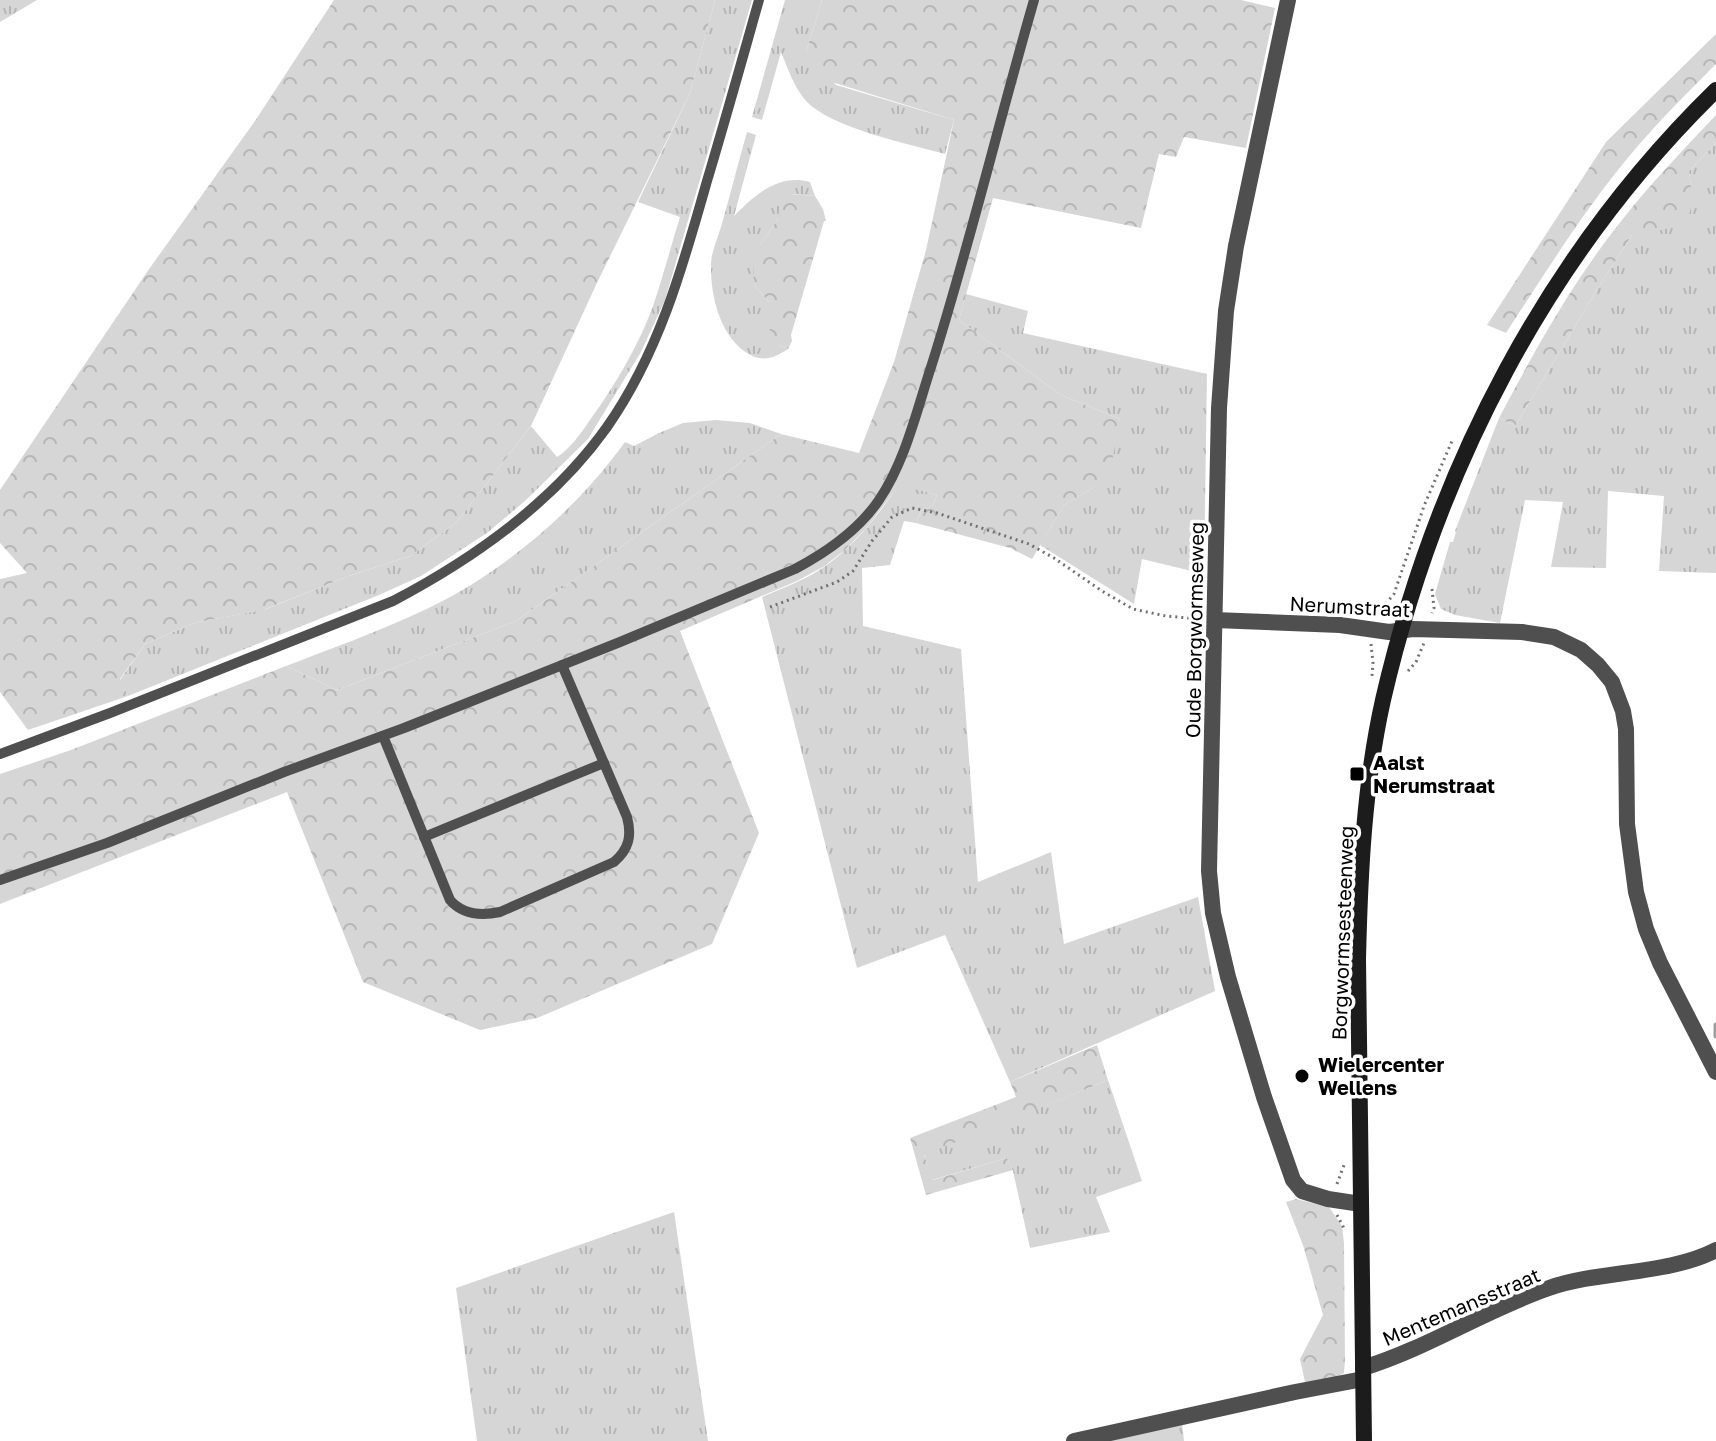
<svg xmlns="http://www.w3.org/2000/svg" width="1716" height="1441" viewBox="0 0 1716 1441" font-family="'Golos Text',sans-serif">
<defs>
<pattern id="grass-tufts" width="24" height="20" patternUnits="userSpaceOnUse" patternTransform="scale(2)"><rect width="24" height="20" fill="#d6d6d6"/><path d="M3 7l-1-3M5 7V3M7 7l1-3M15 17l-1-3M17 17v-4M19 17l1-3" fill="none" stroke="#b6b6b6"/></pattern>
<pattern id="forest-crowns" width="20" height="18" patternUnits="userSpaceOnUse" patternTransform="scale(2)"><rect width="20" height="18" fill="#d6d6d6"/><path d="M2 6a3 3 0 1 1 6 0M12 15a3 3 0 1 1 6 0" fill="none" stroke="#b6b6b6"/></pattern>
</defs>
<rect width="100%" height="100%" fill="#fff"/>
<g fill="url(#grass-tufts)">
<polygon points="0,0 37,0 0,22"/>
<path d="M715,0h37l-87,300 -24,52 -53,87 -63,62 -38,32 -66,43 -42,19 -251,101 -8,-16 25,-36 49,-21 72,-14 83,-33 61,-20 46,-33 75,-97 26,31c13,-8 24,-24 33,-37 25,-35 48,-73 63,-114 10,-29 18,-60 27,-89l-42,-15 52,-109z"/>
<path d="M785,0h37l-16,52 30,33 118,35 -9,34c-36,-10 -114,-26 -139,-53 -12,-14 -18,-32 -25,-49l-19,68 -10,-3z"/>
<path d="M747,132l9,3 -22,81c20,-20 44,-43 76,-34l5,14 -25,-2 -12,25 -18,26 -6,40 15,17 9,43 10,4c-15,10 -27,14 -44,2 -24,-18 -33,-54 -33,-83 -1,-13 6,-28 10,-41 9,-32 17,-63 26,-95z"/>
<polygon points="1716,143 1716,573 1659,571 1664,496 1608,491 1606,568 1551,567 1563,502 1525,500 1500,623 1455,615 1441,609 1435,594 1450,542 1453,542 1456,532 1455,531 1499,418 1515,426 1595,293 1632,235 1691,188 1689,171"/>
<polygon points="966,294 1028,311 1023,333 1207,374 1204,574 1142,559 1134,604 1040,545 1064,505 1094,487 1120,419 1061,395 959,320"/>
<path d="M716,420l34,3 31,11 -265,187 -179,69 -51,-24c44,-17 89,-33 132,-53 80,-36 156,-100 207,-171l9,4 25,-13 24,-10z"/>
<path d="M899,484l38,11 -4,10 -12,6 -5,12 -12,-2 -14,44 -28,3 1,58 98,23 17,233 73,-30 13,92 134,-47 17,94 -205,91 -65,-147 -88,33 -95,-371c21,-9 43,-17 62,-30 30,-21 55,-52 75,-83z"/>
<polygon points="1108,1080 1142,1181 1096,1197 1110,1232 1030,1248 1013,1171 1007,1158 932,1180 924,1154"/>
<polygon points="674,1212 708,1441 477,1441 456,1288"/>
<polygon points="1182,1422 1184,1441 1093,1441"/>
</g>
<g fill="url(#forest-crowns)">
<polygon points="334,0 715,0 690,93 596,285 531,426 456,523 410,556 349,576 263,610 194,623 145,644 120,679 128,696 28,730 0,692 0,579 27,573 0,543 0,490 147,272 257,118"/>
<polygon points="822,0 1241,0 1275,8 1246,148 1184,137 1176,157 1159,154 1141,228 993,198 959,320 1061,395 1120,419 1110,473 1094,487 1064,505 1032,559 1010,548 916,523 921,511 933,505 937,495 899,485 868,526 845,550 823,567 797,581 680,631 759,833 712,944 537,1018 480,1030 363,982 287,792 0,904 0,774 71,750 286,666 337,690 516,621 781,434 859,453 894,362 926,250 954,120 822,79 812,67 806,52"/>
<path d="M1716,34v30c-29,29 -59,59 -85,90 -47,56 -85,118 -125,179l-19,-8 119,-183z"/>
<path d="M1716,115v28l-27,28c9,61 -5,54 -57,64l-37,58 -80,133 -16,-8c36,-68 74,-137 123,-198 29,-37 62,-71 94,-105z"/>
<polygon points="790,194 815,196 823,209 826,221 824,221 791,335 792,341 788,349 778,345 766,323 769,302 754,285 753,264 760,245 778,219 780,202"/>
<polygon points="1097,1045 1108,1080 924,1155 933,1180 1007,1158 1013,1170 926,1195 910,1138 1016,1097 1010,1082"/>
<polygon points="1296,1199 1329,1207 1342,1226 1344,1243 1345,1359 1344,1373 1333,1379 1305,1382 1300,1359 1323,1315 1303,1245 1286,1202"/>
</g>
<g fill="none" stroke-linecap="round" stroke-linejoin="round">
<polyline stroke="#9d9d9d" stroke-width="5" points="1716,1025 1716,1036"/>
<g stroke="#717171" stroke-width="3" stroke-dasharray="2 4" stroke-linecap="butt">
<polyline points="1432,589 1434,608 1432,613"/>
<polyline points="770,607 837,582 853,571 872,541 892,517 912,508 937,513 1029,544 1054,558 1102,591 1133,609 1166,616 1199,619"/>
<polyline points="1378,613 1394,594 1424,506 1452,441"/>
<polyline points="1371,644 1373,663 1372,676"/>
<polyline points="1408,671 1416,662 1424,643"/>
<polyline points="1342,905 1343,889"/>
<polyline points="1337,1184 1344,1165"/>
<polyline points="1337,1215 1345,1230"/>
</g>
<g stroke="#4f4f4f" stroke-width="10">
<path d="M383,736l67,164c13,15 31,16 50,12l114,-50c15,-13 18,-26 13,-45l-65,-152"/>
<path d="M0,754l110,-41 283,-112c82,-43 160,-98 214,-174 52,-74 76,-161 100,-246 18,-60 35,-121 52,-181"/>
<polyline points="424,837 604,763"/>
<path d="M0,880l107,-37 177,-71 120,-44 216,-86 175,-73c32,-17 63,-38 84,-69 27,-40 38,-91 53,-136 38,-120 67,-243 102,-364"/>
</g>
<g stroke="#4f4f4f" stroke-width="16">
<polyline points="1288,0 1236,246 1226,311 1219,408 1209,871 1213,913 1228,977 1264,1097 1293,1180 1302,1191 1328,1199 1361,1204"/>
<polyline points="1215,620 1340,625 1389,632 1413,629 1522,632 1554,637 1581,650 1598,665 1612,682 1623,711 1626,729 1627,824 1636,892 1646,929 1660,963 1716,1072"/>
<path d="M1363,1368c65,-20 122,-58 186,-80 52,-18 119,-13 167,-38"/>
<polyline points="1074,1441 1295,1392 1363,1379"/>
</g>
<path stroke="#1c1c1c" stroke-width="16" d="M1364,1441l-6,-482c2,-86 6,-174 25,-259 53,-230 164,-445 333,-610"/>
</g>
<g fill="#000" stroke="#fff" stroke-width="3">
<rect x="1349" y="766" width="16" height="16" rx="4"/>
<circle cx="1302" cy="1076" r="8"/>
</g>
<g text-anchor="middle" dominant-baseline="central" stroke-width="7" stroke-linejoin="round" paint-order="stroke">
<g font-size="20" fill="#000" stroke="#fff">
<text transform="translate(1350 606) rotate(3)">Nerumstraat</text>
<text transform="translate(1194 630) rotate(-89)">Oude Borgwormseweg</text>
<text transform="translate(1342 933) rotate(-88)">Borgwormsesteenweg</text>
<text transform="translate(1461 1306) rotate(-23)">Mentemansstraat</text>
</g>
<g font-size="20" font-weight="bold" fill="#000" stroke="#fff" text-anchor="start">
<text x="1373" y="762">Aalst<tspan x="1373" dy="23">Nerumstraat</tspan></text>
<text x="1318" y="1064">Wielercenter<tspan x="1318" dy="23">Wellens</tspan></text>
</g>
</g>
</svg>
